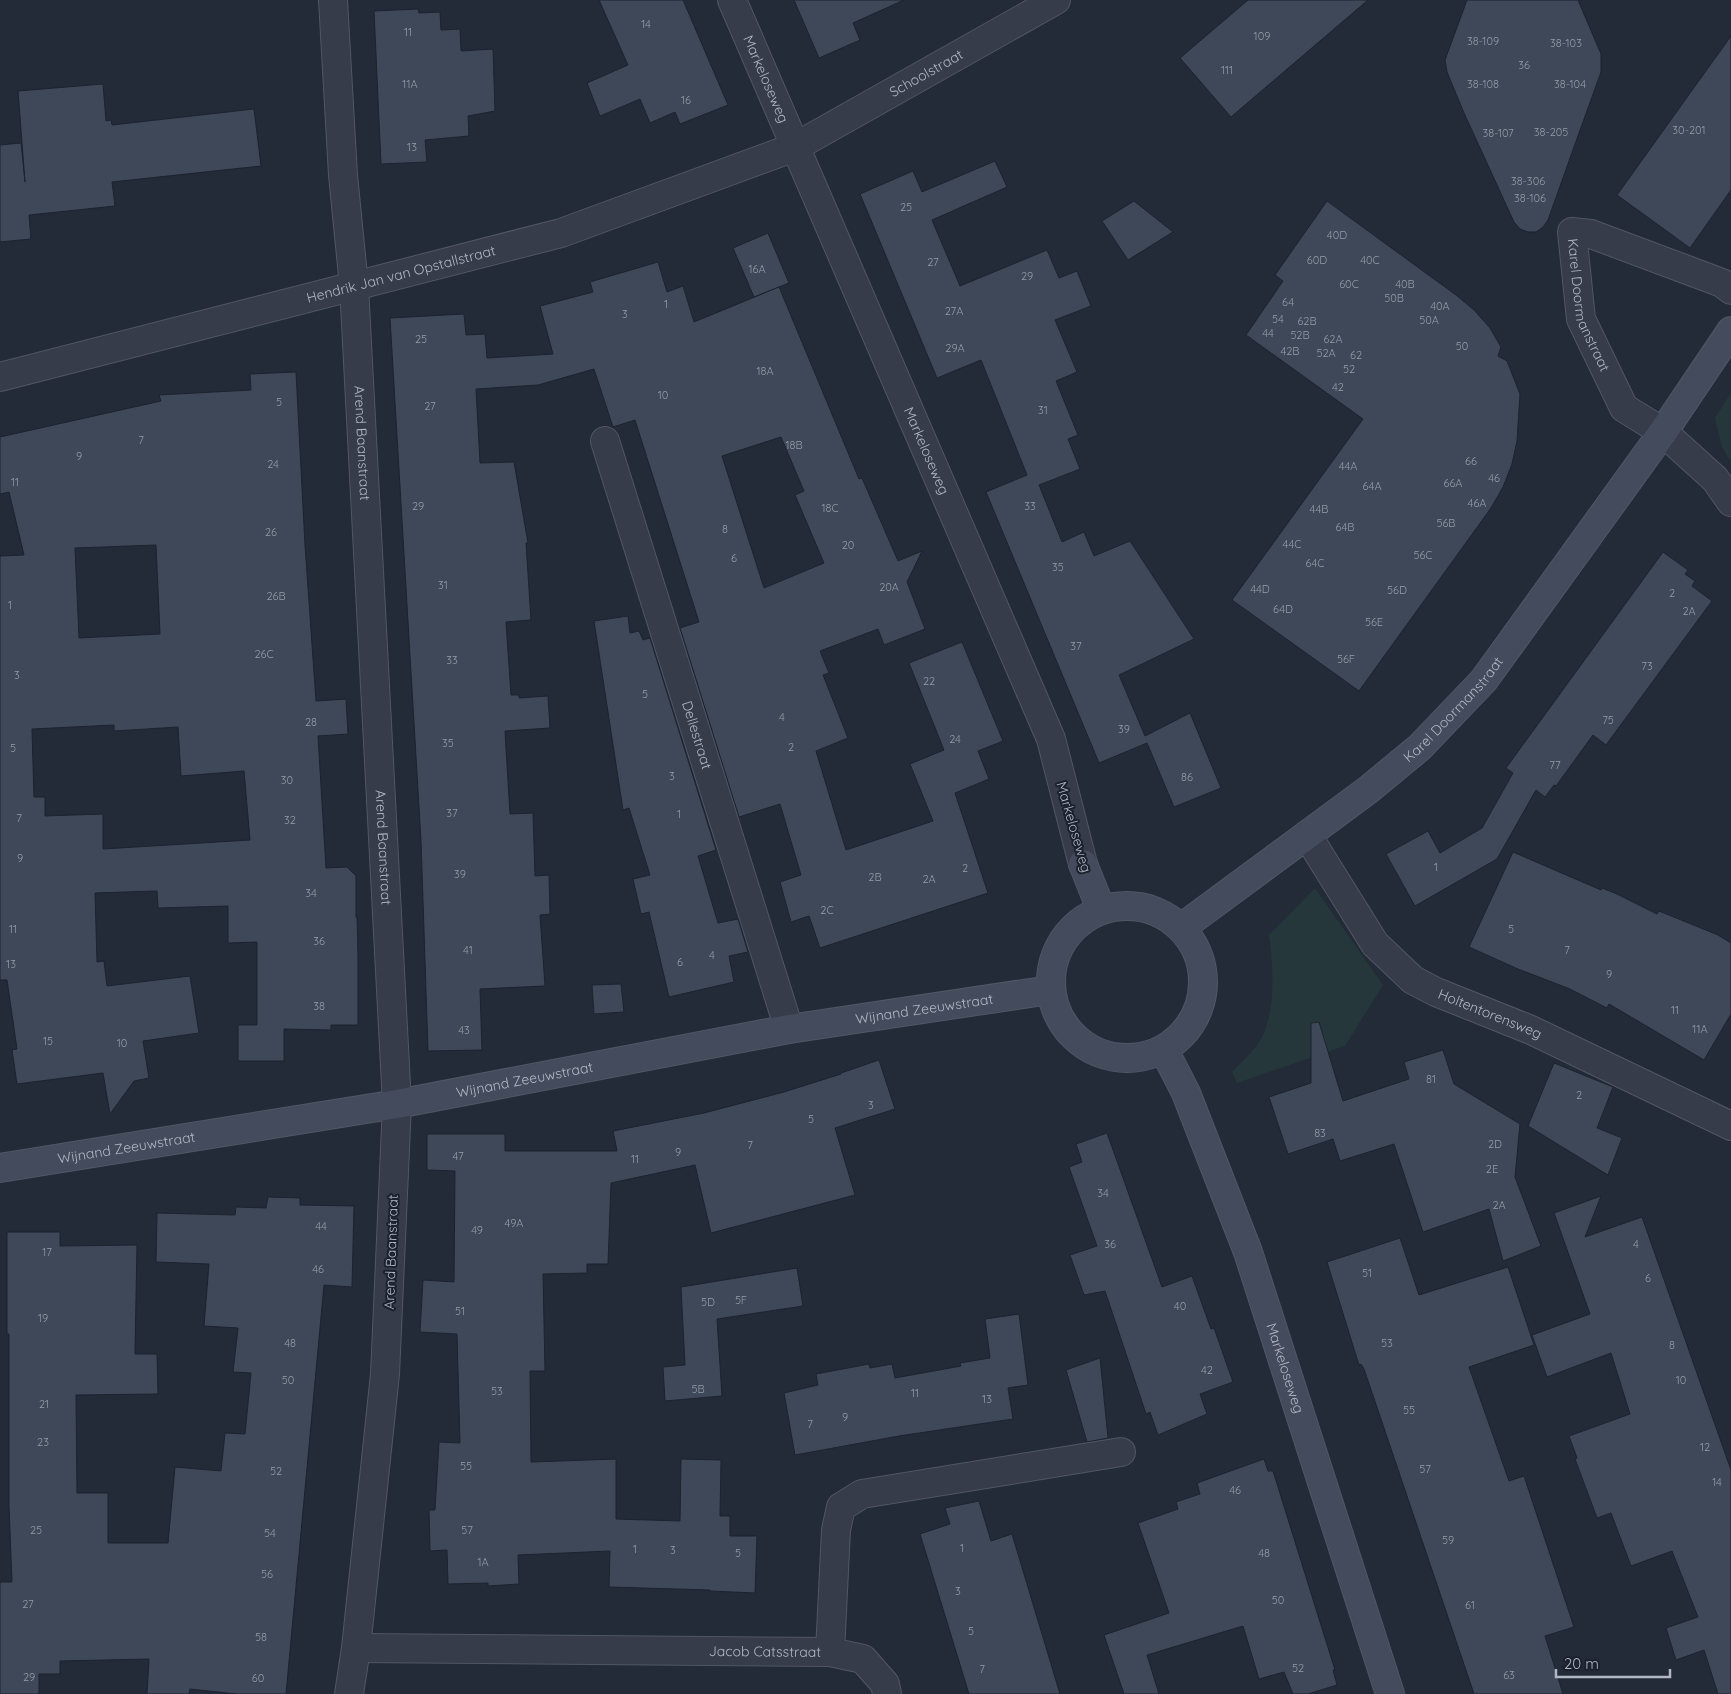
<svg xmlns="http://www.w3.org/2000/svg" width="1731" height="1694" viewBox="0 0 1731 1694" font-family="Quicksand,sans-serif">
<rect width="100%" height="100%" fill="#232a38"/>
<g fill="#25373a">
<polygon points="1731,393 1731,462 1722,447 1715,418"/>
<path d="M1315,888l68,97 -38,61 -108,37 -5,-11c9,-10 20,-19 27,-30 18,-29 14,-75 10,-107z"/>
</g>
<g fill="#3f4858" stroke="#1d232f" fill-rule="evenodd">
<polygon points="599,0 683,0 728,105 680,124 675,112 650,123 640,99 600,116 587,83 628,65"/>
<polygon points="794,0 904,0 853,23 860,40 819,58"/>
<polygon points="1248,0 1368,0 1231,117 1180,58"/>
<polygon points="1467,0 1578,0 1601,54 1601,72 1574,147 1548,220 1543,227 1536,232 1528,232 1520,229 1514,222 1464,113 1447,72 1445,60"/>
<polygon points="418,9 419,13 440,12 441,30 460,29 461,51 493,49 495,111 468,116 469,136 425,140 427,162 381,164 374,11"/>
<polygon points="1731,36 1731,190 1690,248 1617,195"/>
<polygon points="103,84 106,121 111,120 112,125 254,109 261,166 112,182 115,206 29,215 31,239 0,242 0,145 21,143 25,182 18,91"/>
<polygon points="995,161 1007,187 932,220 960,286 1047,250 1059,278 1077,271 1091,306 1055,320 1077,372 1056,381 1078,435 1068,439 1080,469 1039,485 1062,542 1084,532 1094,556 1130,541 1194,639 1119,675 1145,736 1190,713 1221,788 1174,807 1147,743 1099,763 986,492 1027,475 981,360 937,378 860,194 913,171 922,192"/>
<polygon points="1134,201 1173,232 1128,260 1102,221"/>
<polygon points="1327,201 1456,295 1474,310 1490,328 1501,347 1498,356 1507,361 1520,394 1517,441 1512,464 1503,487 1491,508 1359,691 1232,600 1363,419 1246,335 1283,281 1275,275"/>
<polygon points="768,233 789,283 754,297 733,248"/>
<path d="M658,262l9,30 16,-6 11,36 85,-35 80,192 3,-1 36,83 24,-10 -15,31 18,47 -41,16 -6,-16 -58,22 9,22 -6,2 25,63 -32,13 30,99 87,-29 -23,-57 34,-14 -35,-87 53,-21 41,99 -25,10 11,28 -34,14 33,100 -168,55 -11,-32 -18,6 -11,-40 21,-7 -21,-71 -41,13 -59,-189 19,-6 -64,-202 -22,7 -19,-58 -56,16 -62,4 4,74 34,-1 14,81h-2l5,77 -25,2 5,73h8v3l29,-2 2,32 -45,3 5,83 23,-1 2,63 14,-1 1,39 -10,1 5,71 -65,3 2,61 -54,1 -7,-210 -31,-523 74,-4 2,21 19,-1 2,24 66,-4 -13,-48 53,-14 -3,-10zM781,437l23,54 -9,4 29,68 -60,25 -42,-132z"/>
<path d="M296,372l9,173 11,156 30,-2 2,35 -30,2 8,132 21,-1 9,9v41h1l1,39v69h-27v5l-47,-1v32h-46v-36h19v-83l-29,1v-37l-70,2 -1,-17 -62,2 2,69 7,-1 3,25 83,-10 9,57 -56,8 6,37 -15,3 -24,33 -7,-41 -86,11 -5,-34 5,-1 -10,-69h-7v-424l24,-1 -15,-63 -9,2v-57l161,-36 -2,-6 92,-5 -1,-16zM156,545l4,89 -81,4 -4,-90zM114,725v6l64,-4 3,49 63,-5 6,69 -147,9v-35l-58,2v-19h-11l-2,-68z"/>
<polygon points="1663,552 1688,570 1685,574 1695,581 1692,586 1712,601 1606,745 1593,735 1556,786 1554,785 1545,797 1536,790 1497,859 1415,906 1386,854 1428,831 1440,853 1482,828 1513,773 1506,768"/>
<polygon points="628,616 630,633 639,631 643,640 650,638 716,850 698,856 718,923 738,919 748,952 729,956 734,982 669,997 649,912 641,914 633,879 650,875 629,808 623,810 594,621"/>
<polygon points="1513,852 1601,890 1602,888 1617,894 1657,914 1659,911 1718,935 1731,943 1731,1014 1704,1060 1609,1004 1607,1008 1570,989 1518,969 1469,947"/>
<polygon points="621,984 624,1012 594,1014 592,985"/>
<polygon points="1319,1022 1343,1101 1409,1079 1404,1062 1443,1050 1454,1084 1520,1124 1515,1177 1541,1246 1503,1261 1489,1209 1423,1232 1394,1144 1340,1161 1333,1139 1288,1154 1269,1097 1311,1083 1311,1023"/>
<polygon points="879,1060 895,1109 835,1128 855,1195 711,1233 695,1165 611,1183 608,1264 587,1264 587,1273 543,1274 545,1371 530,1371 531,1462 616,1459 616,1519 680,1521 681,1459 721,1460 720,1516 730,1516 730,1536 757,1536 755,1593 710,1591 710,1590 609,1587 610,1551 518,1555 519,1584 488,1586 488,1583 448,1584 447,1550 430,1551 429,1510 435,1510 439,1442 460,1443 457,1334 420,1332 423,1280 454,1282 455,1171 427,1170 427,1134 505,1134 505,1151 617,1151 613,1131 704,1113 784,1092 841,1074 841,1073"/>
<polygon points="1554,1063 1613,1087 1597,1128 1622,1138 1608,1175 1528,1126"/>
<polygon points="1107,1133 1162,1287 1192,1276 1211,1329 1214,1328 1233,1382 1200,1394 1207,1414 1158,1435 1150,1412 1146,1414 1105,1291 1084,1295 1070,1255 1097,1246 1069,1167 1082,1162 1076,1144"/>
<polygon points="1601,1196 1585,1237 1642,1217 1731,1470 1731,1694 1718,1694 1704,1650 1676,1660 1666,1628 1698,1617 1672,1551 1631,1566 1611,1513 1597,1518 1575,1459 1577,1458 1569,1436 1630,1414 1611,1353 1547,1377 1532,1335 1590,1314 1554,1213"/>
<polygon points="268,1197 300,1198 300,1205 354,1206 352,1287 324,1285 286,1694 237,1694 190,1689 189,1694 147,1694 149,1659 60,1661 60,1674 39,1674 39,1694 0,1694 0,1582 12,1582 9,1506 9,1334 7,1334 7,1232 60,1232 60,1246 137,1245 135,1354 157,1354 158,1394 76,1395 77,1493 108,1493 108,1543 168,1543 175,1467 221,1471 225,1433 245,1434 251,1373 233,1372 238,1328 204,1326 209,1264 156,1262 157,1213 235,1215 236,1207 266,1208"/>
<polygon points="1400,1238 1419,1295 1508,1267 1534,1345 1469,1367 1509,1481 1524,1476 1574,1627 1545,1636 1563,1694 1474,1694 1364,1369 1361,1364 1359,1365 1327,1262"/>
<polygon points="797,1268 803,1306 717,1319 722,1396 665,1401 663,1367 685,1365 681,1287"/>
<polygon points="1019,1314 1028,1385 1008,1388 1013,1419 899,1436 795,1455 784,1393 818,1385 816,1374 869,1364 870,1368 892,1364 895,1378 961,1366 960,1363 990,1358 985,1319"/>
<polygon points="1100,1358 1108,1438 1087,1442 1066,1370"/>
<polygon points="1264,1459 1268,1471 1273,1471 1335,1670 1333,1670 1337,1685 1308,1694 1293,1694 1284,1672 1259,1679 1243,1626 1147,1655 1159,1694 1124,1694 1104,1635 1169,1613 1138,1523 1178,1509 1176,1502 1200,1494 1197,1483"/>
<polygon points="979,1501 991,1541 1012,1534 1060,1694 969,1694 920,1534 950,1524 945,1508"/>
</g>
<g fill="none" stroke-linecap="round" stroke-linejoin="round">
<g stroke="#515764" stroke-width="30">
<g id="minor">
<path id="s1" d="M333,0l10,175 11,111 43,818 -12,270 -29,274 -7,46"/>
<path id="s2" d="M1731,290l-9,-7 -131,-49 -19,-2 9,87 43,89 39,24 52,47 16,23"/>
<path id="s3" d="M0,377l561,-144 234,-86 261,-147"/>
<path id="s4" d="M605,441l184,588"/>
<path id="s5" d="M1307,835l68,109 38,36 23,12 95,38 200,96"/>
<path id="s6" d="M356,1648l474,4 6,-122 5,-23 21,-13 259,-42"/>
<polyline points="830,1652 863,1659 885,1684 887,1694"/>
</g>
</g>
<g stroke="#515764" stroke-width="30">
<g id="tertiary">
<path id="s7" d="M732,0l319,739 32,125"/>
</g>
</g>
<g stroke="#515764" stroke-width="30">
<g id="secondary">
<polyline points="1083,864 1101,909"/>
<circle cx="1127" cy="982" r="76"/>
<path id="s8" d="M1181,928l187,-138 52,-43 64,-67 179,-248 68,-101"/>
<path id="s9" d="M1164,1050l22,43 62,159 142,442"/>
<path id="s10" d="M0,1168l397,-64 392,-75 261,-39"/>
</g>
</g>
<use href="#minor" stroke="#363c49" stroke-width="28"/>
<use href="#tertiary" stroke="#363c49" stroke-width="28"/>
<use href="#secondary" stroke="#444b5c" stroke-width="28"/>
</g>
<g text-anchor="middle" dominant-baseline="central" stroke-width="4" stroke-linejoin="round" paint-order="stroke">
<g font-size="11" fill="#949baa">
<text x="646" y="24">14</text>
<text x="408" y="32">11</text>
<text x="1262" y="36">109</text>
<text x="1483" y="41">38-109</text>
<text x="1566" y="43">38-103</text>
<text x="1524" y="65">36</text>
<text x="1227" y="70">111</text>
<text x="410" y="84">11A</text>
<text x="1483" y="84">38-108</text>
<text x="1570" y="84">38-104</text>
<text x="686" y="100">16</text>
<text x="1689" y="130">30-201</text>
<text x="1551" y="132">38-205</text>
<text x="1498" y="133">38-107</text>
<text x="412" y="147">13</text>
<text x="1528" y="181">38-306</text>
<text x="1530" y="198">38-106</text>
<text x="906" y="207">25</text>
<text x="1337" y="235">40D</text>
<text x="1317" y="260">60D</text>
<text x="1370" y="260">40C</text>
<text x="933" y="262">27</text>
<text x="757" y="269">16A</text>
<text x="1027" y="276">29</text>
<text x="1349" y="284">60C</text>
<text x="1405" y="284">40B</text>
<text x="1394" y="298">50B</text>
<text x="1288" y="302">64</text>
<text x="666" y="304">1</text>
<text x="1440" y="306">40A</text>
<text x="954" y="311">27A</text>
<text x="625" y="314">3</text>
<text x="1278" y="319">54</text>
<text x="1429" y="320">50A</text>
<text x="1307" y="321">62B</text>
<text x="1268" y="333">44</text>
<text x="1300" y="335">52B</text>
<text x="421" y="339">25</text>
<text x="1333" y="339">62A</text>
<text x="1462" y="346">50</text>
<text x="955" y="348">29A</text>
<text x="1290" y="351">42B</text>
<text x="1326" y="353">52A</text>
<text x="1356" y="355">62</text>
<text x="1349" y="369">52</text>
<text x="765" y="371">18A</text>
<text x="1338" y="387">42</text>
<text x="663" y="395">10</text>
<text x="279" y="402">5</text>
<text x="430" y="406">27</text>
<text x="1043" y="410">31</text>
<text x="141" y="440">7</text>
<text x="794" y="445">18B</text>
<text x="79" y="456">9</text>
<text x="1471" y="461">66</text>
<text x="273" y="464">24</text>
<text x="1348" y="466">44A</text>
<text x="1494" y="478">46</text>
<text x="15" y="482">11</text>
<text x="1453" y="483">66A</text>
<text x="1372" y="486">64A</text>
<text x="1477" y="503">46A</text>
<text x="418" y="506">29</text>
<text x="1030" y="506">33</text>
<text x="830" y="508">18C</text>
<text x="1319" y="509">44B</text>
<text x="1446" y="523">56B</text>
<text x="1345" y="527">64B</text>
<text x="725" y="529">8</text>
<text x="271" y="532">26</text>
<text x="1292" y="544">44C</text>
<text x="848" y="545">20</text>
<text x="1423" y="555">56C</text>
<text x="734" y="558">6</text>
<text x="1315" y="563">64C</text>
<text x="1058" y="567">35</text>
<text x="443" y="585">31</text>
<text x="889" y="587">20A</text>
<text x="1260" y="589">44D</text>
<text x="1397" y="590">56D</text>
<text x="1672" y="593">2</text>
<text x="276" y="596">26B</text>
<text x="10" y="605">1</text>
<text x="1283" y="609">64D</text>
<text x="1689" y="611">2A</text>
<text x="1374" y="622">56E</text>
<text x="1076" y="646">37</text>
<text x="264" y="654">26C</text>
<text x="1346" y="659">56F</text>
<text x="452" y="660">33</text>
<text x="1647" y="666">73</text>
<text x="17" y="675">3</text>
<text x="929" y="681">22</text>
<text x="645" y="694">5</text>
<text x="782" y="717">4</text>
<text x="1608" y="720">75</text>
<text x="311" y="722">28</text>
<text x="1124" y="729">39</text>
<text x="955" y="739">24</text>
<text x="448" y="743">35</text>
<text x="791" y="747">2</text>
<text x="13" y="748">5</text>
<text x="1555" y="765">77</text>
<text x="672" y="776">3</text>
<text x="1187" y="777">86</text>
<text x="287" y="780">30</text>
<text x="452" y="813">37</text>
<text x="679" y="814">1</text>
<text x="19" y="818">7</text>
<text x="290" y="820">32</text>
<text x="20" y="858">9</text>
<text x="1436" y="867">1</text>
<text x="965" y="868">2</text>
<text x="460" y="874">39</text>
<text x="875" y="877">2B</text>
<text x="929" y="879">2A</text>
<text x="311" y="893">34</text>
<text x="827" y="910">2C</text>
<text x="13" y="929">11</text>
<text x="1511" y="929">5</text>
<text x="319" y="941">36</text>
<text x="468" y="950">41</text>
<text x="1567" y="950">7</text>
<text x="712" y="955">4</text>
<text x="680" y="962">6</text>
<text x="11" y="964">13</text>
<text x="1609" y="974">9</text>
<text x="319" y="1006">38</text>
<text x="1675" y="1010">11</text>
<text x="1700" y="1029">11A</text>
<text x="464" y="1030">43</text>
<text x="48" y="1041">15</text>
<text x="122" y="1043">10</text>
<text x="1431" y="1079">81</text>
<text x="1579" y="1095">2</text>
<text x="871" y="1105">3</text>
<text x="811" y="1119">5</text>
<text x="1320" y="1133">83</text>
<text x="1495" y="1144">2D</text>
<text x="750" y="1145">7</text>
<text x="678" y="1152">9</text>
<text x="458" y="1156">47</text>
<text x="635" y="1159">11</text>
<text x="1492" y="1169">2E</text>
<text x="1103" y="1193">34</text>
<text x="1499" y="1205">2A</text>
<text x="514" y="1223">49A</text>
<text x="321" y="1226">44</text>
<text x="477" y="1230">49</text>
<text x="1110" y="1244">36</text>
<text x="1636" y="1244">4</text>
<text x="47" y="1252">17</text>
<text x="318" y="1269">46</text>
<text x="1367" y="1273">51</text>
<text x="1648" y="1278">6</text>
<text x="741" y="1300">5F</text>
<text x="708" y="1302">5D</text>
<text x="1180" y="1306">40</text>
<text x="460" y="1311">51</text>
<text x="43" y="1318">19</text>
<text x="290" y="1343">48</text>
<text x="1387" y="1343">53</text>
<text x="1672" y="1345">8</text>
<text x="1207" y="1370">42</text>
<text x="288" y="1380">50</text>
<text x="1681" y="1380">10</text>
<text x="698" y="1389">5B</text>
<text x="497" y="1391">53</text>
<text x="915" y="1393">11</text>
<text x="987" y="1399">13</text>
<text x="44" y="1404">21</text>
<text x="1409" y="1410">55</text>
<text x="845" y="1417">9</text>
<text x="810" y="1424">7</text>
<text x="43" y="1442">23</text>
<text x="1705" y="1447">12</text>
<text x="466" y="1466">55</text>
<text x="1425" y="1469">57</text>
<text x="276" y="1471">52</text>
<text x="1717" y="1482">14</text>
<text x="1235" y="1490">46</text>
<text x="36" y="1530">25</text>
<text x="467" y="1530">57</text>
<text x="270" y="1533">54</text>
<text x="1448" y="1540">59</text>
<text x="962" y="1548">1</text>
<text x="635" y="1549">1</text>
<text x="673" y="1550">3</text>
<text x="738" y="1553">5</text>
<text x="1264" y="1553">48</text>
<text x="483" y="1562">1A</text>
<text x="267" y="1574">56</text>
<text x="958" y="1591">3</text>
<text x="1278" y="1600">50</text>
<text x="28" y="1604">27</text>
<text x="1470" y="1605">61</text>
<text x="971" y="1631">5</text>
<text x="261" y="1637">58</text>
<text x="1298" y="1668">52</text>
<text x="982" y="1669">7</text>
<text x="1509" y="1675">63</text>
<text x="29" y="1677">29</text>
<text x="258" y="1678">60</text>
</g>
<g font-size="14" fill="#b1b7c5" stroke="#1b212d">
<text stroke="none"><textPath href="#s3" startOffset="979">Schoolstraat</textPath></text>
<text stroke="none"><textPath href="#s7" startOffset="86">Markeloseweg</textPath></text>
<text stroke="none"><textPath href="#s3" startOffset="414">Hendrik Jan van Opstallstraat</textPath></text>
<text stroke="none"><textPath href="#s2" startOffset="246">Karel Doormanstraat</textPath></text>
<text stroke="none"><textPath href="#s1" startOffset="444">Arend Baanstraat</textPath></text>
<text stroke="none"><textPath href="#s7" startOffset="491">Markeloseweg</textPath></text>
<text stroke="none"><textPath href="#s8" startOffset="350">Karel Doormanstraat</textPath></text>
<text stroke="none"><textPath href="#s4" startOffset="308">Dellestraat</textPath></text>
<text transform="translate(1074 827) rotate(74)">Markeloseweg</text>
<text stroke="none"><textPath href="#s1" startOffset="849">Arend Baanstraat</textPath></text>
<text stroke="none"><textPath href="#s10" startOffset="938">Wijnand Zeeuwstraat</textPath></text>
<text stroke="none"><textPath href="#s5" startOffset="265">Holtentorensweg</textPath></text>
<text stroke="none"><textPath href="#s10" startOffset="532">Wijnand Zeeuwstraat</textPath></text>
<text stroke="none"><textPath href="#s10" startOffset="128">Wijnand Zeeuwstraat</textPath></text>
<text transform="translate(391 1252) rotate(-88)">Arend Baanstraat</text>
<text stroke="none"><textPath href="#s9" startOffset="341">Markeloseweg</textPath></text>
<text stroke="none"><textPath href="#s6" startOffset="409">Jacob Catsstraat</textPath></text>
</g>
</g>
<path d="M1556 1669v8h114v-8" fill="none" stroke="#b1b7c5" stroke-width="2.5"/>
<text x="1564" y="1669" font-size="15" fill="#b1b7c5" stroke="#1b212d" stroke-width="4" paint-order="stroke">20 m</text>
</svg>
